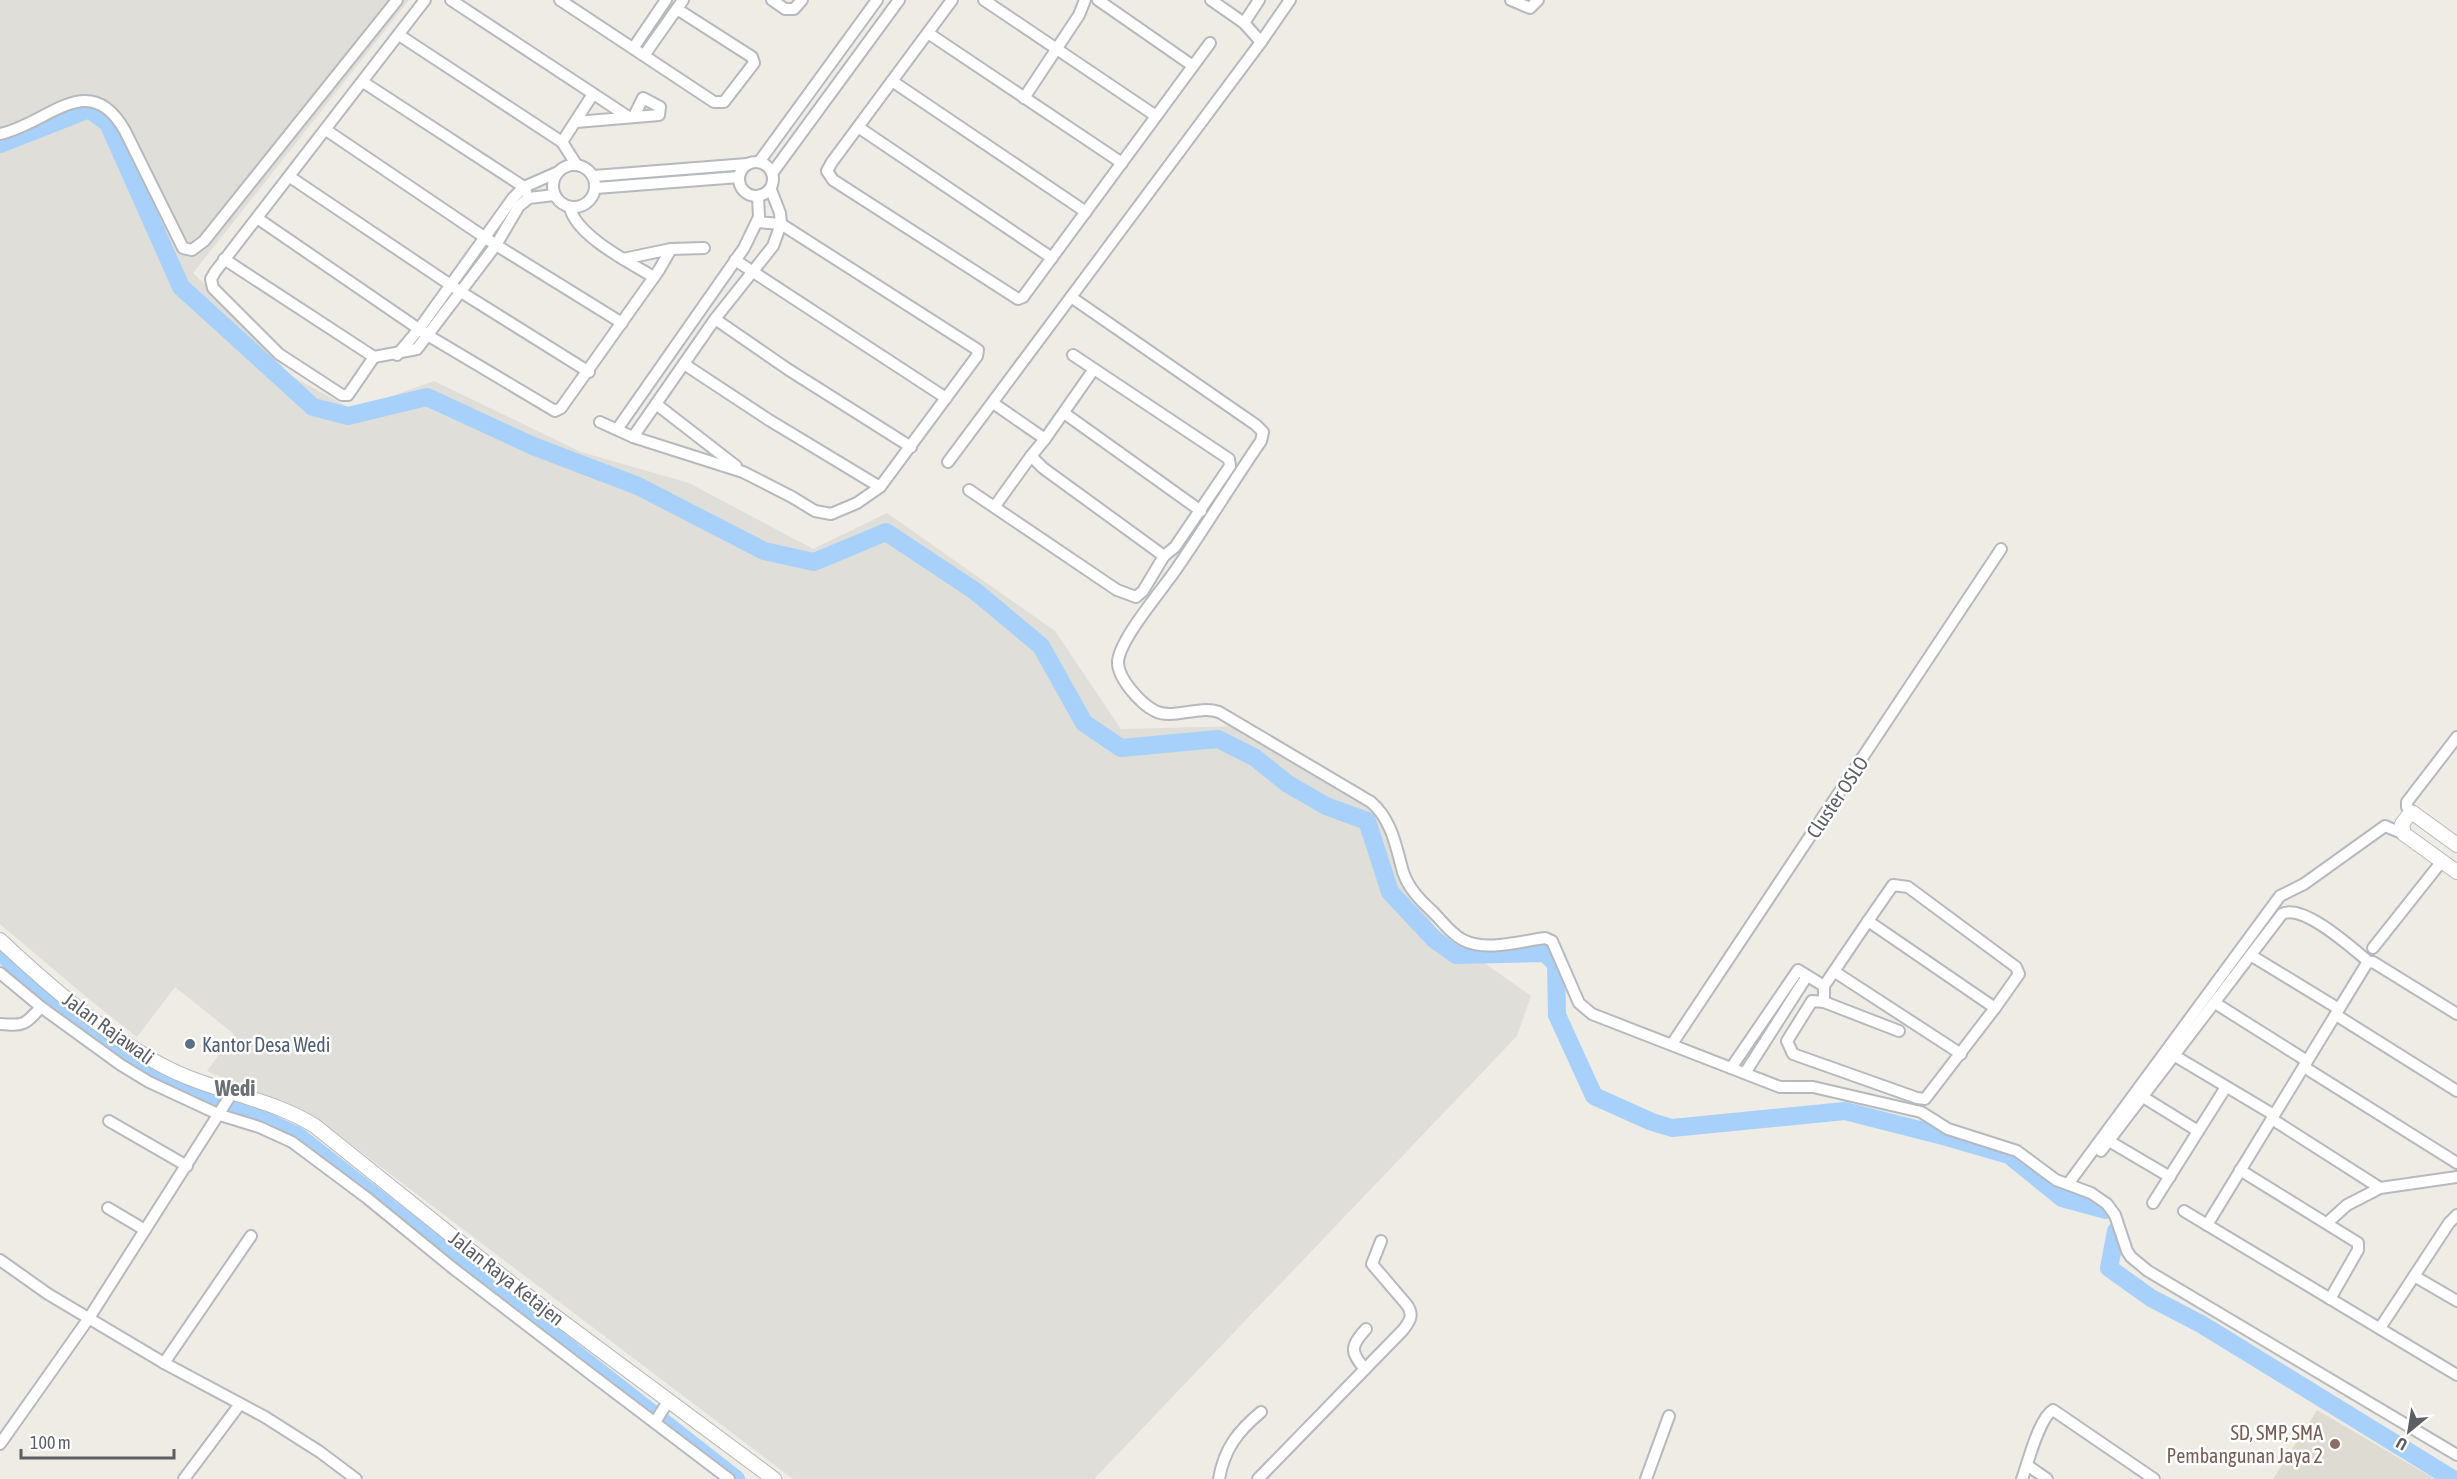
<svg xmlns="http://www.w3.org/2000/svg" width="2457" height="1479" viewBox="0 0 2457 1479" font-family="'Asap Condensed',sans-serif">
<rect width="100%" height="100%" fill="#eeece4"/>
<polygon fill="#dfded8" points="0,0 409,0 193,273 269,346 286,373 353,410 434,381 581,452 689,483 813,549 887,513 1055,631 1121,729 1243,726 1380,806 1433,926 1531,996 1517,1036 1094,1479 793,1479 315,1117 207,1071 234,1034 175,987 137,1037 90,1000 0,924"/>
<polygon fill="#dedbd2" points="2317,1410 2435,1479 2273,1479"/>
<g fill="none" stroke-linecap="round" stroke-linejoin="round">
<g stroke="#a7d1fb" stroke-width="18">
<polyline points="0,144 89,109 108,123 181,287 313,407 348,416 427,397 533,446 638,486 764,551 814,562 886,532 975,591 1041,646 1084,723 1121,748 1218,739 1254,757 1288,784 1326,806 1367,821 1390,892 1435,940 1456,955 1545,953 1556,964 1557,1015 1594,1096 1652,1122 1672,1128 1845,1111 1947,1137 2009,1155 2062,1198 2106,1210"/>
<polyline points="0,952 97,1036 152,1068 298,1136 736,1479"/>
<polyline points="2116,1231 2109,1268 2151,1298 2201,1324 2453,1479"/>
</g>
<g stroke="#b6b9bd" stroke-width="14">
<g id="minor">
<polyline points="425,0 215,272 211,279 213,288 279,354 342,395 348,395 374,357 417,349 496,245 519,206 529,198 554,195"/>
<polyline points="451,0 627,116"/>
<polyline points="560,0 714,102 724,102 754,63 752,57 677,9"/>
<polyline points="772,0 785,9 794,9 802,0"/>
<polyline points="952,0 832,162 827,171 833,180 1018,299 1023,297 1210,43"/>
<polyline points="984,0 1156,116"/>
<polyline points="1098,0 1193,66"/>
<polyline points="1211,0 1244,23 1261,42"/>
<polyline points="1511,0 1530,8 1538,0"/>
<polyline points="1244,23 1259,0"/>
<polyline points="928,33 1122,163"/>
<polyline points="399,35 562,142"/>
<polyline points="634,47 666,0"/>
<polyline points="645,54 683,0"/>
<polyline points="892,81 1086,212"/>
<polyline points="363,82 524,187 526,192"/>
<polyline points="1024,98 1079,15 1085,0"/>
<polyline points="576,122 659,115 660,107 643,98 634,116"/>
<polyline points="858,127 1052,258"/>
<polyline points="326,130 496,245 622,323"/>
<path d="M0,134c48,-10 89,-67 125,-3l58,117 9,2 12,-9 193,-241"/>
<circle cx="756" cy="179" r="17"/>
<polyline points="759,162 877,0"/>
<polyline points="576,164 562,142 593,94"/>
<circle cx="574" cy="186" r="21"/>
<polyline points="773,172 899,0"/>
<polyline points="594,176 747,164"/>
<polyline points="290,177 461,292 589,372"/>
<polyline points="596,188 739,177"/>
<path d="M570,207c5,28 60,56 84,70"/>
<polyline points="257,218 429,336 555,411 561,408 659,270 671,249"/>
<polyline points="224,259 374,357"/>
<polyline points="623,259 671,249 704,248"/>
<polyline points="735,260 946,398"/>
<path d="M1071,297l185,128 7,7 -2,9c-29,42 -55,85 -84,127 -14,21 -56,69 -59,93 -1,17 23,43 37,50 17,9 43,-6 64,1l152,90c21,18 25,45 32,70 6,17 17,28 30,40 9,9 18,22 30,28 23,12 58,1 82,-2l7,3 27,62 13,11 188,73h33l108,25 27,17 69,22 39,29 35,13 16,11 8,11 12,36 4,6 17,14 309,184"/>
<polyline points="715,319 789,370 911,447"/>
<polyline points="397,355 419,329 513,198 524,187 556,173"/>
<polyline points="684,364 769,420 880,487"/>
<polyline points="993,403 1045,439 1094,369 1073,355"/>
<polyline points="656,404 736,466"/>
<polyline points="1064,413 1201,511"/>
<polyline points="600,422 633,437 743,472 792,497 815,511 831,514 857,503 880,487 977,356 978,350 781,224 757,222"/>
<polyline points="618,428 744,248 759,217 758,197"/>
<polyline points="633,437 715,319 773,246 781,224 780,213 771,190"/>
<polyline points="1045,439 1031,456 1043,468 1164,556"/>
<polyline points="948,462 1261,42 1290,0"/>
<polyline points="969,490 1117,590 1136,597 1143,591 1164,556 1175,547 1230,466 1229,459 1094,369"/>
<polyline points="995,506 1031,456"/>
<polyline points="2413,813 2407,807 2407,802 2457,737"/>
<polyline points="1868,921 1893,885 1908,887 2016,967 2019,974 1995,1008"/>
<polyline points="2373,948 2442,861"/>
<polyline points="2252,956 2339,1009"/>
<polyline points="1835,972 1961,1054"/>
<polyline points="0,973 41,1007 121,1065 149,1082 220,1115 259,1127 292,1142 367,1198 454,1269 592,1375 729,1479"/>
<polyline points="1824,1002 1812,1001 1787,1041 1793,1054 1917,1098 1925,1099 1995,1008 1868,921 1824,986"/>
<polyline points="2215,1003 2307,1061"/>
<polyline points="2336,1015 2457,1091"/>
<path d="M0,1024c24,2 25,1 41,-17"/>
<polyline points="1672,1044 2001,549"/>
<polyline points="2175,1056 2274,1115"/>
<polyline points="2304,1067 2457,1163"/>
<polyline points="1731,1068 1798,970 1824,986 1824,1002 1899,1031"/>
<polyline points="1745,1073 1807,976"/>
<polyline points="2143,1097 2198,1131"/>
<polyline points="2272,1119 2380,1188"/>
<polyline points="109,1121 187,1166"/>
<polyline points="2109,1141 2170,1177"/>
<path d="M2101,1151l181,-237c21,-11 70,34 87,48"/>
<polyline points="2240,1170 2358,1243 2358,1250 2330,1299"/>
<polyline points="2068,1184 2280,896 2304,884 2385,826 2404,834"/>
<polyline points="2153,1203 2226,1087"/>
<polyline points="108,1208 145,1230"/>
<polyline points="2184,1211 2457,1375"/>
<polyline points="2327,1223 2347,1205 2380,1188 2457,1177"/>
<polyline points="2207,1225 2367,963 2373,962 2457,1014"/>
<polyline points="0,1260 48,1294 164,1363 265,1417 320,1452 356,1479"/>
<polyline points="2414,1276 2457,1301"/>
<polyline points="2380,1328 2449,1223 2457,1215"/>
<polyline points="164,1363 251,1236"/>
<path d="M1365,1369c-15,-17 -15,-23 1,-40"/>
<polyline points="655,1422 669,1400"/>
<polyline points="0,1444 89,1318 232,1093"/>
<polyline points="2027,1465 2047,1479"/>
<polyline points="184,1479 240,1404"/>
<path d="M1219,1479c5,-30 19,-48 42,-67"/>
<path d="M1258,1479l145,-149c7,-9 11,-15 4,-25l-35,-41 9,-23"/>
<polyline points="1646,1479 1669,1416"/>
<path d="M2022,1479c6,-16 17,-61 31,-69l101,69"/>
</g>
</g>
<g stroke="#b6b9bd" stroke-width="16">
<g id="tertiary">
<polyline points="2457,845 2413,813 2408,816 2402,824 2404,834 2457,872"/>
<path d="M0,940c50,47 124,112 187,137 42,17 90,25 128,49l202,162 257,191"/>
</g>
</g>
<use href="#minor" stroke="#fff" stroke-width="10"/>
<use href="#tertiary" stroke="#fff" stroke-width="14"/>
</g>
<circle fill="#5c6f8a" stroke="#fff" stroke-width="2" cx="190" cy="1044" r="6"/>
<circle fill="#8d6e63" stroke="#fff" stroke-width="2" cx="2335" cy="1444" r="6"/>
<g text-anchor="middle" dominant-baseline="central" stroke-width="5" stroke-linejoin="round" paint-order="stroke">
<g font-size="20" fill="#5c5f64" stroke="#fff">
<text transform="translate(1837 797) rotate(-56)">Cluster OSLO</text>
<text transform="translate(109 1028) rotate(36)">Jalan Rajawali</text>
<text transform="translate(507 1278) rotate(38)">Jalan Raya Ketajen</text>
</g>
<g font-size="20" fill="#4e5e75" stroke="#fff" text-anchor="start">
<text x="202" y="1044">Kantor Desa Wedi</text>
</g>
<g font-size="20" fill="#785e54" stroke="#fff" text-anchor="end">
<text x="2323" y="1432">SD, SMP, SMA<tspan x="2323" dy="23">Pembangunan Jaya 2</tspan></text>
</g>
<g font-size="22" font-weight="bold" fill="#6d7176" stroke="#fff">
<text x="235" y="1088">Wedi</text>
</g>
</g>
<g transform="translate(2409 1431) rotate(210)" stroke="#ffffff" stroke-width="4.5" paint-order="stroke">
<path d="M0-4.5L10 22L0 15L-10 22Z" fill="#5c5f64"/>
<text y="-9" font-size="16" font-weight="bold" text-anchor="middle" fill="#5c5f64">U</text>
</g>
<path d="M21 1449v9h153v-9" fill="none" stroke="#5c5f64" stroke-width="3"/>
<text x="30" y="1449" font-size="18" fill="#5c5f64" stroke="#ffffff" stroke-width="4.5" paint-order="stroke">100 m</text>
</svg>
